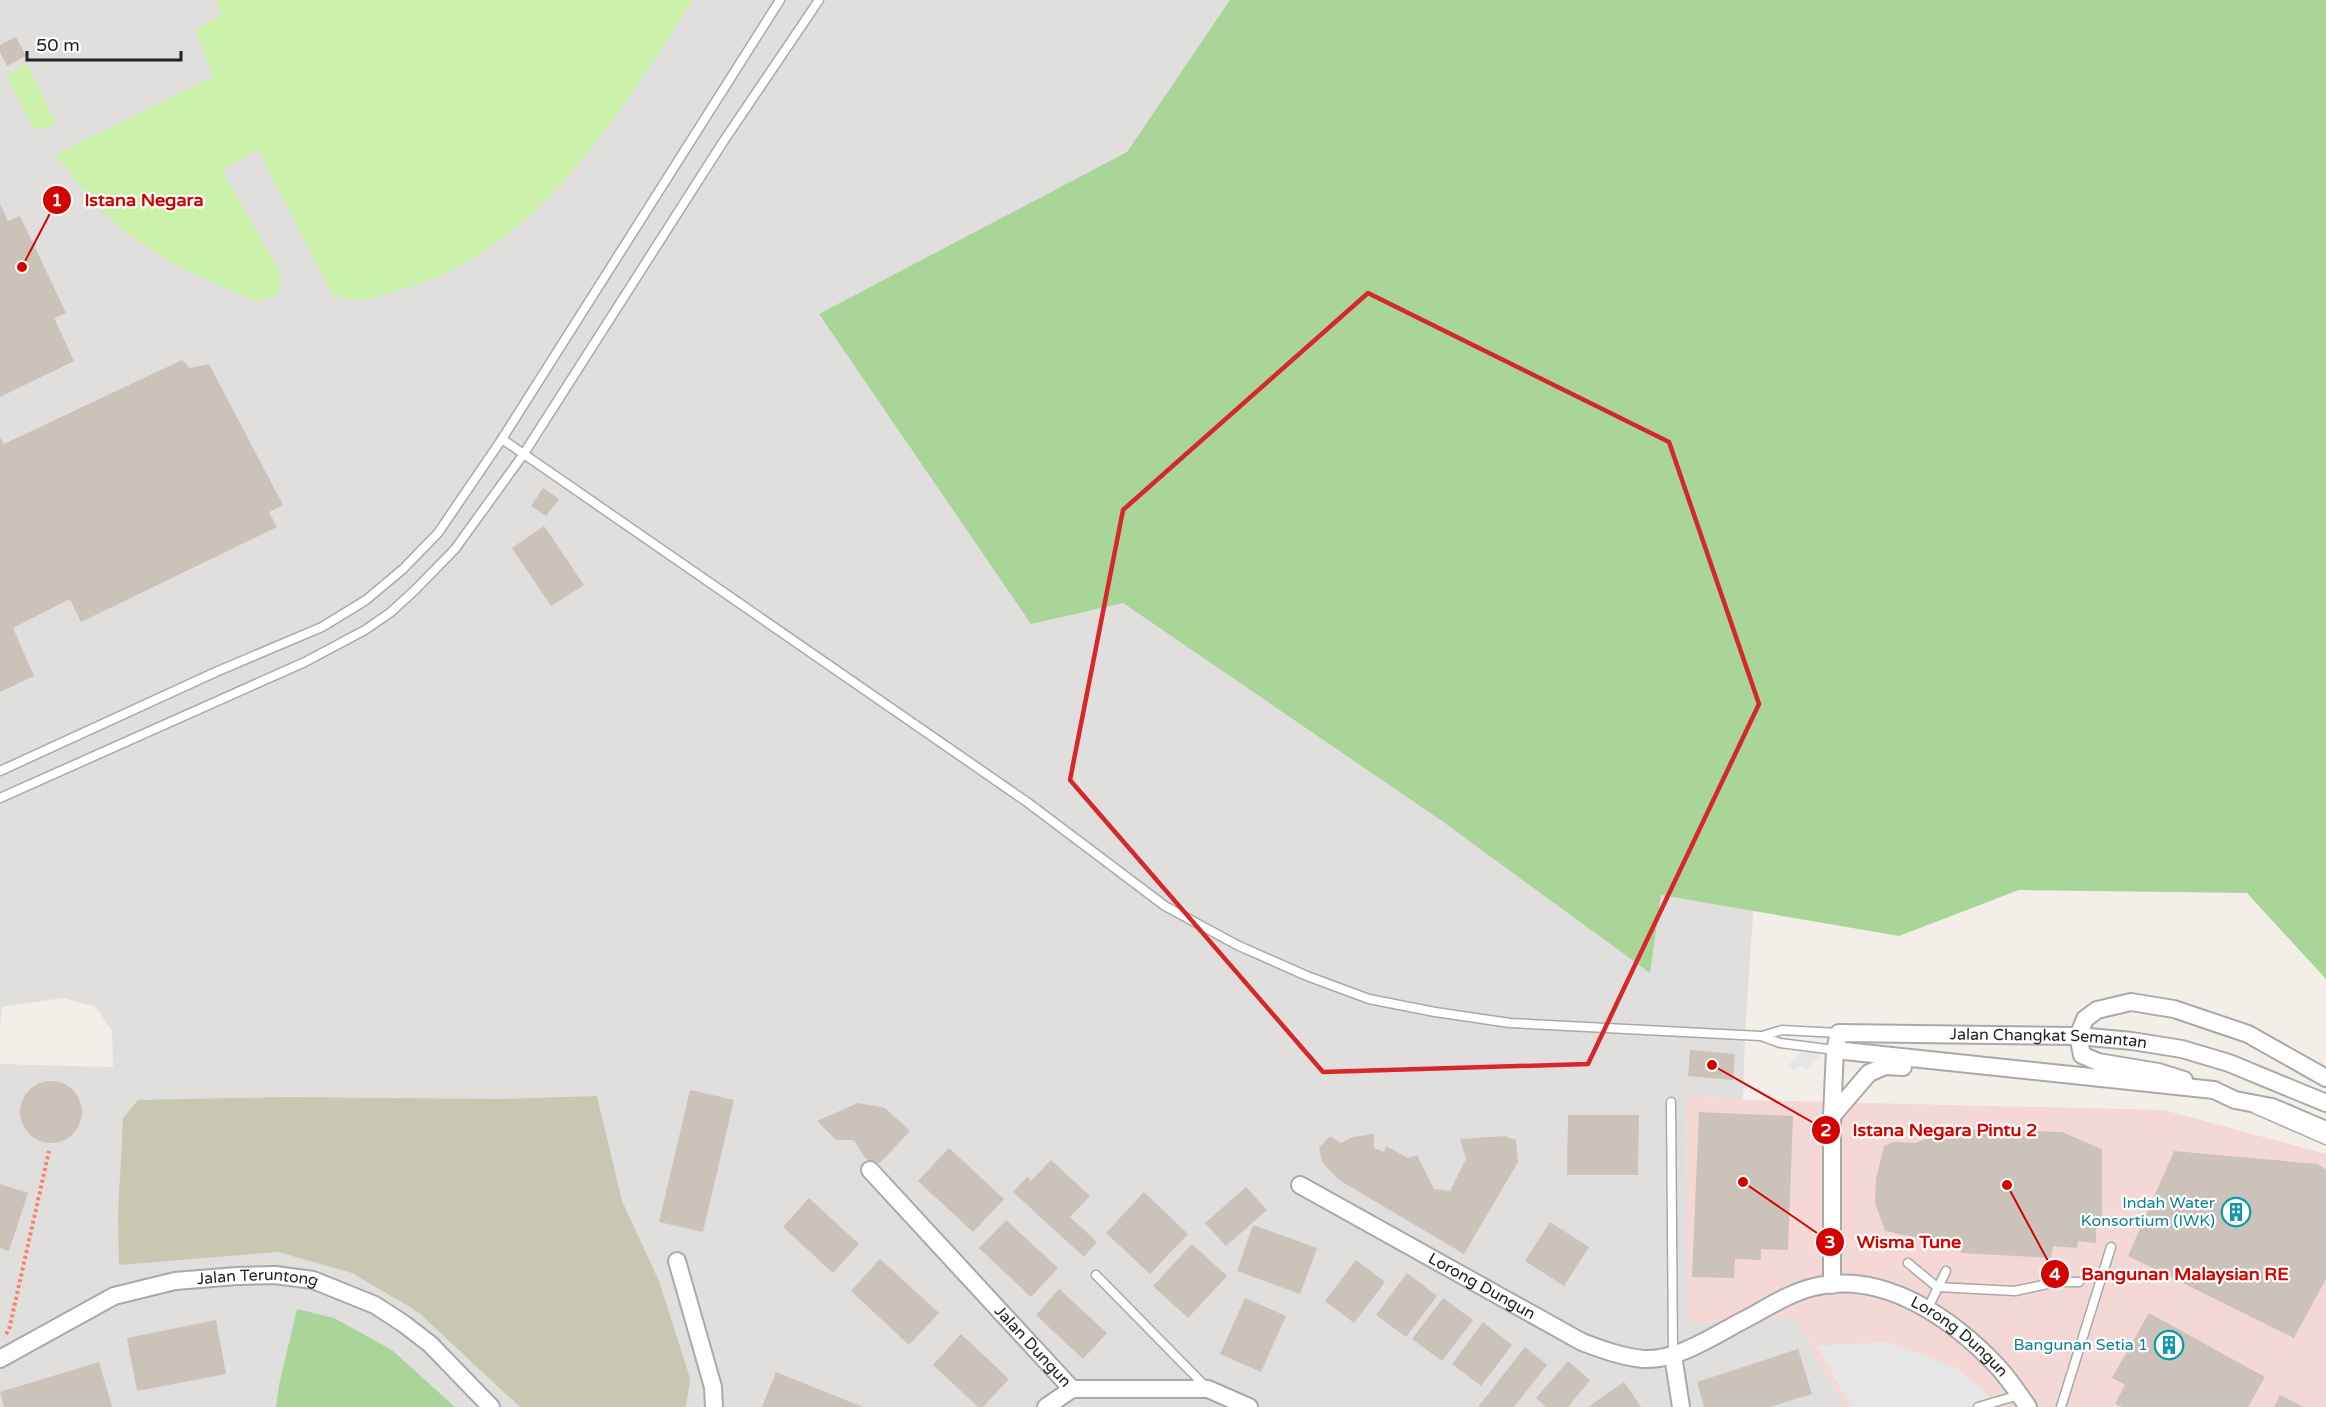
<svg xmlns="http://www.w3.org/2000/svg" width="2326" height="1407" viewBox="0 0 2326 1407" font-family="'Varela Round',sans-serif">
<rect width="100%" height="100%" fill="#f3efe8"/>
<polygon fill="#e0dfde" points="0,0 1734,0 1808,87 1745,1036 1743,1100 1686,1094 1688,1323 1794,1316 1845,1407 0,1407 0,1064 113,1067 112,1031 96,1007 63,998 2,1007 0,1029"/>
<polygon fill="#f4d8d6" points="1686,1094 1743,1100 2164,1110 2326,1154 2326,1407 1845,1407 1794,1316 1688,1324"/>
<polygon fill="#c8c8b2" points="597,1096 622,1201 659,1281 690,1378 686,1407 520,1407 418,1312 352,1273 278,1252 119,1265 118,1215 123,1118 138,1100 285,1097 500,1099"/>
<g fill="#cbf0aa">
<path d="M216,0h477c-72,111 -155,252 -290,289 -13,3 -31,11 -44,11 -9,0 -19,-4 -27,-6l-74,-144 -36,20 60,106 -5,19 -19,7c-90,-37 -146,-65 -202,-148l157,-77 -18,-47 27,-16z"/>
<polygon points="27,64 57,125 42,129 33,128 6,75"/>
</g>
<g fill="#aad599">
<polygon points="1230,0 2326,0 2326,979 2247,893 2019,890 1899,936 1661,895 1650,973 1442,821 1123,603 1031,624 819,314 1127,152"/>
<polygon points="297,1309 334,1318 392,1350 455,1407 276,1407 279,1385"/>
</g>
<g fill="#e6e6e6">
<polygon points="1804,1049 1825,1051 1806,1070 1800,1065 1794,1071 1788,1065"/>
<polygon points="1887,1342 1957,1368 1987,1394 1996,1407 1851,1407 1817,1346"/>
</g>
<g fill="#cbc2ba">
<polygon points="16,37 26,56 7,66 0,52 0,45"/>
<polygon points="0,204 8,221 20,216 66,313 54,318 74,361 0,397"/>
<polygon points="182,360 190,368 209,364 283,505 269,512 277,527 81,622 70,599 13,628 34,676 0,692 0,437 4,444"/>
<polygon points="543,488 559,499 546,516 531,506"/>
<polygon points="544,526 584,585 551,606 512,548"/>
<polygon points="1690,1050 1735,1054 1733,1080 1688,1076"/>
<circle cx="51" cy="1112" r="31"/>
<polygon points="690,1090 734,1100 703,1232 659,1222"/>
<polygon points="858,1103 885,1108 910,1131 880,1163 872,1162 865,1158 854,1140 836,1140 817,1121"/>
<polygon points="1699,1112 1793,1116 1788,1250 1761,1249 1761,1260 1735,1259 1734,1278 1692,1277"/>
<polygon points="1568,1115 1639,1115 1638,1175 1567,1175"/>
<polygon points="1953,1129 2062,1132 2102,1149 2102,1227 2096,1227 2096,1243 2078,1241 2077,1248 2053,1246 2051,1258 1961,1253 1961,1243 1931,1242 1931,1237 1913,1237 1885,1231 1875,1203 1876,1179 1884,1146 1893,1142 1915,1143"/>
<polygon points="1374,1134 1374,1148 1384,1152 1386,1146 1408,1158 1417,1155 1434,1189 1450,1191 1466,1159 1460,1139 1505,1136 1516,1140 1518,1162 1464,1254 1339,1180 1322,1162 1319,1148 1330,1136 1341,1143 1353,1137"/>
<polygon points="949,1148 1004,1199 973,1232 918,1181"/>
<polygon points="2174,1151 2317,1164 2326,1169 2326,1279 2294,1338 2128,1256"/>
<polygon points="1051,1160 1090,1196 1070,1217 1097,1242 1084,1257 1013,1192 1027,1177 1031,1181"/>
<polygon points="0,1184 28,1193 9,1251 0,1248"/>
<polygon points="1246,1187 1267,1210 1226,1246 1205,1223"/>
<polygon points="1144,1192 1188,1234 1150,1274 1106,1233"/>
<polygon points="809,1198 859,1244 833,1273 783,1227"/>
<polygon points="1006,1220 1058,1268 1031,1297 979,1248"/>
<polygon points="1550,1222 1589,1247 1564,1286 1525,1261"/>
<polygon points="1253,1225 1317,1248 1300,1294 1237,1271"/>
<polygon points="1192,1244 1227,1276 1188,1318 1153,1286"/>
<polygon points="880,1259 939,1313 909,1345 851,1291"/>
<polygon points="1356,1260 1385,1282 1354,1323 1325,1301"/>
<polygon points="1407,1273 1437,1296 1406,1337 1376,1315"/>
<polygon points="1059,1289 1107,1333 1083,1359 1036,1315"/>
<polygon points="1245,1298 1286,1316 1261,1372 1220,1354"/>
<polygon points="1443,1298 1473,1320 1442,1361 1412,1339"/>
<polygon points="2149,1313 2265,1377 2248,1407 2122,1407 2115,1404 2125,1385 2112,1378"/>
<polygon points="216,1320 226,1374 137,1391 127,1338"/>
<polygon points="1483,1322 1512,1345 1481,1386 1452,1364"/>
<polygon points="961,1334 1009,1379 983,1407 978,1407 933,1365"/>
<polygon points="1525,1347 1547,1365 1514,1407 1478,1407"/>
<polygon points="1798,1349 1812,1394 1770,1407 1704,1407 1697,1382"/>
<polygon points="1568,1361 1590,1380 1568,1407 1546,1407 1536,1398"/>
<polygon points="99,1362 112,1407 4,1407 0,1392"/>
<polygon points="776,1372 863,1407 762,1407"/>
<polygon points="1624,1382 1641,1407 1588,1407"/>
<polygon points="2280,1395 2304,1407 2274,1407"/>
</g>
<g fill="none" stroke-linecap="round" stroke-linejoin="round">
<g stroke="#a9a9a9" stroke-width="11">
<g id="service">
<polyline points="502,439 1027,802 1165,906 1237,945 1307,976 1369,999 1435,1012 1510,1023 1761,1036 1780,1043 1835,1050"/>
<polyline points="0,771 218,671 322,627 366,600 403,569 438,533 502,439 780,0"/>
<polyline points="0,798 305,662 365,630 391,612 415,590 455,549 523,455 723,142 819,0"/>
<polyline points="1762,1036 1782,1030 1839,1033"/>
<polyline points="1671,1102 1673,1355"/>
<polyline points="2255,1109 2326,1140"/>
<polyline points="1908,1263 1937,1287 2015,1291 2057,1282 2079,1282"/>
<polyline points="1096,1275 1206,1387"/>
<polyline points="1927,1310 1946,1271"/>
<polyline points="1978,1407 2019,1395"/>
<polyline points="2061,1407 2111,1247"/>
</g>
</g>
<g stroke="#a9a9a9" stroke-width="20">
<g id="minor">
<polyline points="1835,1050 2214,1090 2235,1100 2272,1107 2326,1130"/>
<polyline points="2184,1080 2158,1072 2098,1062 2082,1055 2078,1036 2085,1019 2097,1010 2131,1002 2174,1009 2248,1034 2326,1078"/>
<polyline points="1832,1116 1869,1073 1885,1066 1903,1067"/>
<path id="s1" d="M870,1170l202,219h136l41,18"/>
<path id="s2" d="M1300,1185l282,157c19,7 40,15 61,17 33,2 69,-22 97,-37 24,-12 48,-29 74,-35 70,-17 139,32 184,80 11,12 21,27 30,40"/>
<polyline points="677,1261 713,1387 714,1407"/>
<path id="s3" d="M1832,1285v-169l3,-66 4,-17 239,3 54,5 50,8 47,14 97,40"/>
<polyline points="1673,1355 1681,1407"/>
<path id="s4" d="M0,1359l114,-63 61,-15 62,-5 38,-1 38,5 62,25 29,19 26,20 61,63"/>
<polyline points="1046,1407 1072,1389"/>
</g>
</g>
<polyline stroke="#ff7e6c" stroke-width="4" stroke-dasharray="3 3" stroke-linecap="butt" points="6,1334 9,1330 49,1151"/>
<use href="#service" stroke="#fff" stroke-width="8"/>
<use href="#minor" stroke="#fff" stroke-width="16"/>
</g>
<path fill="none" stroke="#d62828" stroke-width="4.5" stroke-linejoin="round" d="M1368,293l301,149 90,262 -171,360 -265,8 -253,-292 53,-270z"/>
<defs>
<g id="building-ring" transform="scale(1.5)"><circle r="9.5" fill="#fff" stroke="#0f9aa8" stroke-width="1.5"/><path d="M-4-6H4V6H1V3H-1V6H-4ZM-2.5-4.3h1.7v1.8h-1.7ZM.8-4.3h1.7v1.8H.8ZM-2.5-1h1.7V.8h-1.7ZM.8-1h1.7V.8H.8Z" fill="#0f9aa8"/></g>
</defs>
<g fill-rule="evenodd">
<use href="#building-ring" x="2236" y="1212"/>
<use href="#building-ring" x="2169" y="1345"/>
</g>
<g text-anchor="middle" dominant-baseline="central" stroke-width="4.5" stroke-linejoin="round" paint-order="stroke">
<g font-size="16" fill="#222" stroke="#fff">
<text stroke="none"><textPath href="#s3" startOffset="462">Jalan Changkat Semantan</textPath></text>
<text stroke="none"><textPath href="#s4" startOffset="276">Jalan Teruntong</textPath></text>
<text stroke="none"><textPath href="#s2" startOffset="208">Lorong Dungun</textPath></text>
<text stroke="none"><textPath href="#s2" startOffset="734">Lorong Dungun</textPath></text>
<text stroke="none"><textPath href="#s1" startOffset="240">Jalan Dungun</textPath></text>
</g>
<g font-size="16" fill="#0d838f" stroke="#fff" text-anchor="end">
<text x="2215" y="1203">Indah Water<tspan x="2215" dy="18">Konsortium (IWK)</tspan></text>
<text x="2148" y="1345">Bangunan Setia 1</text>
</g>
</g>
<path fill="none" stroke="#d30400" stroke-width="2" d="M22 267L57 200M1712 1065L1826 1130M1743 1182L1830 1242M2007 1185L2055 1274"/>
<g fill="#d30400" stroke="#fff" stroke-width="2">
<circle cx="22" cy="267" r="6"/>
<circle cx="1712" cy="1065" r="6"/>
<circle cx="1743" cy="1182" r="6"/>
<circle cx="2007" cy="1185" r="6"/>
<circle cx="57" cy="200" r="15"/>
<circle cx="1826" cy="1130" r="15"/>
<circle cx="1830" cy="1242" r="15"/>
<circle cx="2055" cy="1274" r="15"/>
</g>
<g font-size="18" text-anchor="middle" font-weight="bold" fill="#fff">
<text x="57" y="206">1</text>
<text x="1826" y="1136">2</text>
<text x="1830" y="1248">3</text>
<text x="2055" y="1280">4</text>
</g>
<g font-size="18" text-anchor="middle" font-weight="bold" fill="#d30400" stroke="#fff" stroke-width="4.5" stroke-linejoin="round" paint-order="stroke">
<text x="144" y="206">Istana Negara</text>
<text x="1945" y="1136">Istana Negara Pintu 2</text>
<text x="1909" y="1248">Wisma Tune</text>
<text x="2185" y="1280">Bangunan Malaysian RE</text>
</g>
<path d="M27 51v9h154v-9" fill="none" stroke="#222222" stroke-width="3"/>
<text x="36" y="51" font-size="18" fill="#222222" stroke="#ffffff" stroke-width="4.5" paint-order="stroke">50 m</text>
</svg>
